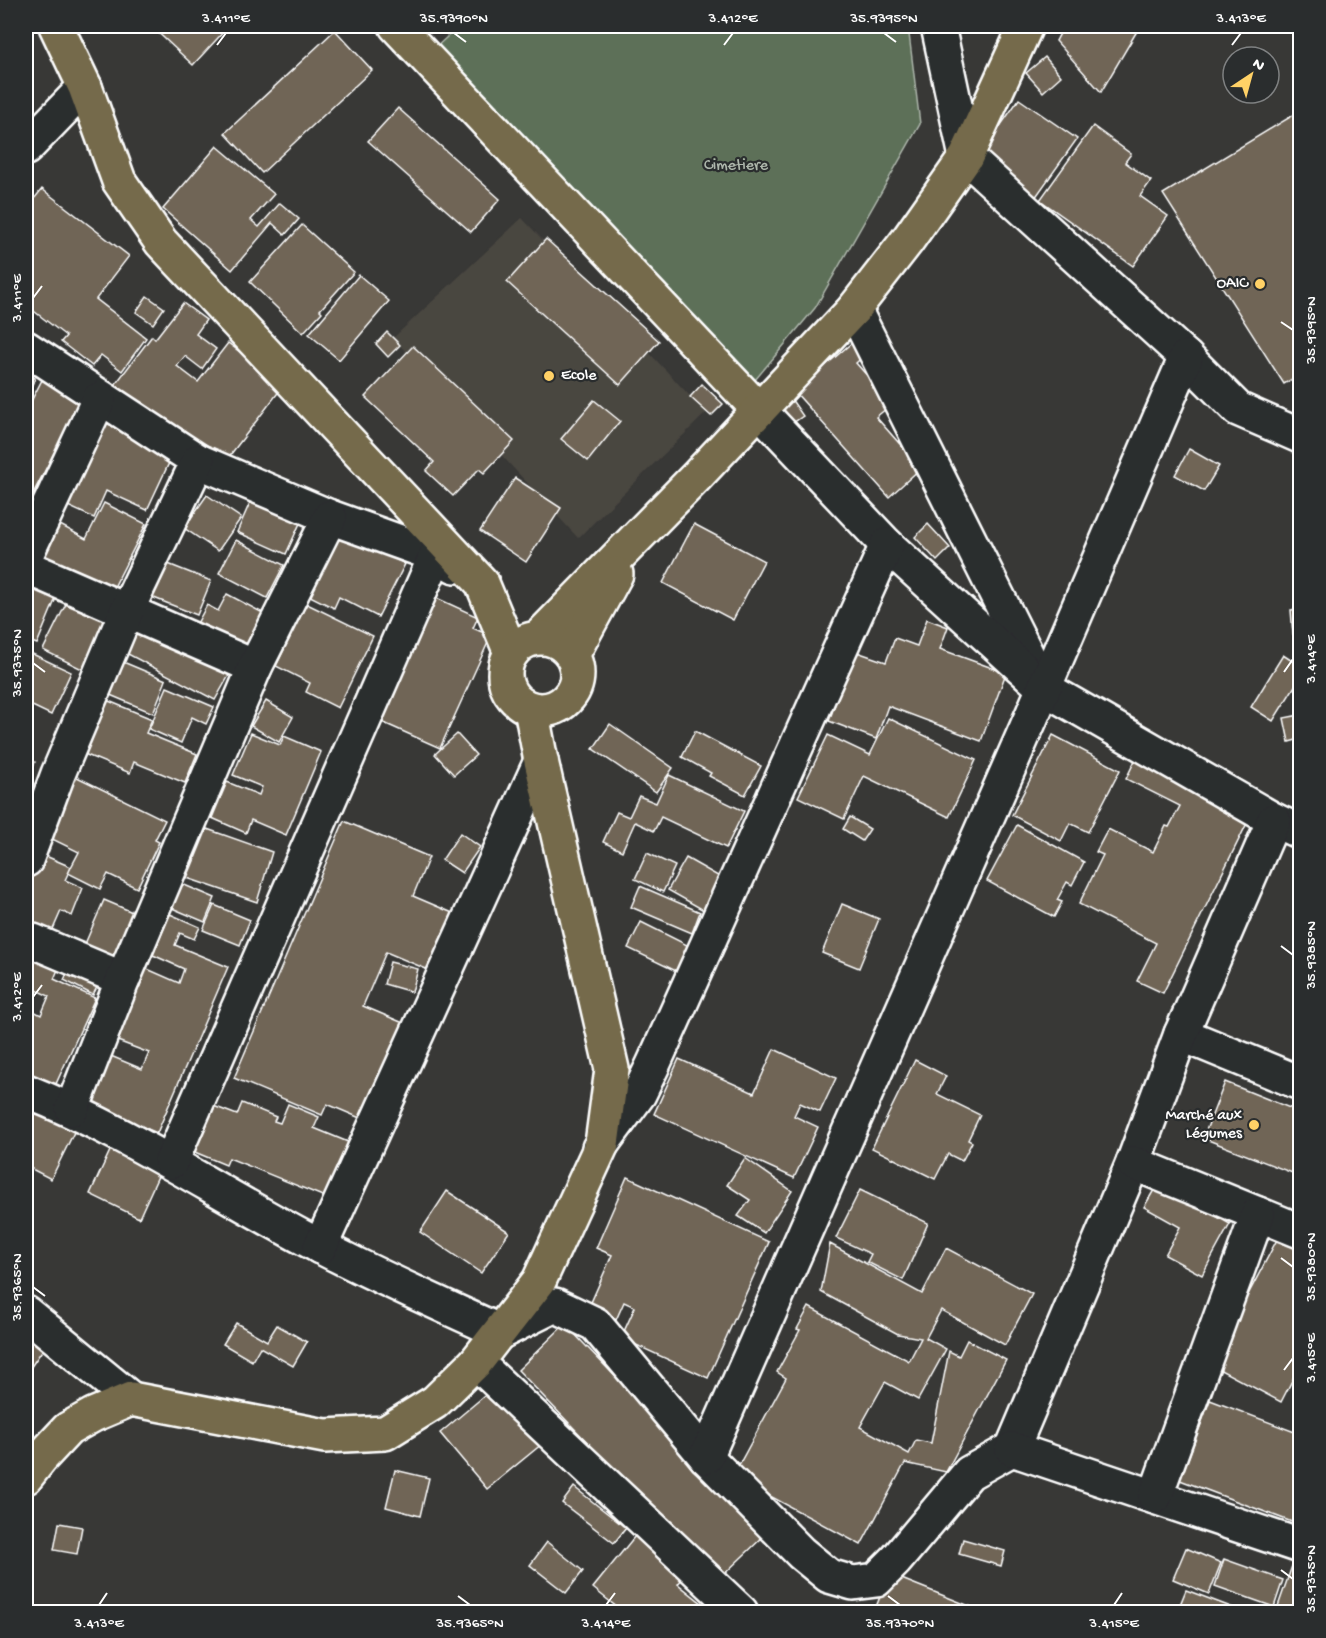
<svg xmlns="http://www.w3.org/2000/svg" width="1326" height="1638" viewBox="0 0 1326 1638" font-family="'Gochi Hand',sans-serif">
<rect width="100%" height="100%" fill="#383836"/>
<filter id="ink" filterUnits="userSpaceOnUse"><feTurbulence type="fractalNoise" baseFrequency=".0167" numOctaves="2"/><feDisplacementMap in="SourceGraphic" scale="12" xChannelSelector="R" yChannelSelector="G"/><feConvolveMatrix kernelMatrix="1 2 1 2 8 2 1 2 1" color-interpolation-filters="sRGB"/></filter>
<g filter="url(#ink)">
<polygon fill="#494640" points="522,218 706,413 578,538 393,338"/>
<polygon fill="#5d6f59" stroke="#aeb7ac" stroke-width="1.5" points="459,26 908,26 920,124 815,308 750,386 435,48"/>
<g fill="#706557" stroke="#fff" stroke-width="1.5">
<polygon points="151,26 229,26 193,65"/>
<polygon points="1064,26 1140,26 1101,92 1056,41"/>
<polygon points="335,30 372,70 262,173 225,133"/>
<polygon points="1045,57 1061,76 1043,92 1026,73"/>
<polygon points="1019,99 1077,139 1035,198 978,158"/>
<polygon points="398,108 500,199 471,232 368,141"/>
<polygon points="1300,111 1300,374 1284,384 1163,194"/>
<polygon points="1093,126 1131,154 1125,162 1151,181 1140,196 1168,216 1133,266 1040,200"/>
<polygon points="217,146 274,194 251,220 259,227 280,203 299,219 285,235 272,223 232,270 163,209"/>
<polygon points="42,189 129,256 96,299 146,338 122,371 101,355 92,366 61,342 66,336 26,305 26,192 34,199"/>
<polygon points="302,225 354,272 320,310 322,312 303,333 250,282"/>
<polygon points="546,239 659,341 620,385 507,282"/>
<polygon points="359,275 389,301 339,360 309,334"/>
<polygon points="147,296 164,308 153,324 136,312"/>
<polygon points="183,303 206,320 196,334 216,349 202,369 185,356 177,366 198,382 228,343 284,385 221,467 114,386 152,336 155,339"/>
<polygon points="387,332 400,345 388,357 376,344"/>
<polygon points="855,340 867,353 856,363 892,404 876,417 921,468 889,497 795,392"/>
<polygon points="413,346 514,441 484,473 479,469 453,496 426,471 434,462 365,397"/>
<polygon points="26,373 35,378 26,398"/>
<polygon points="42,380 81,401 26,507 26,411"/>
<polygon points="702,384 723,404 711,416 690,397"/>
<polygon points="789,396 803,416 787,427 773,407"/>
<polygon points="594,400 620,421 588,461 561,439"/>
<polygon points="100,415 175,450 147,510 106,491 94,518 59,502"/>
<polygon points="1189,449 1219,466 1204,491 1175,475"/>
<polygon points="515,478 561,508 526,562 480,531"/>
<polygon points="256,489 305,512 286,554 237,532"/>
<polygon points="207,495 241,518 218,551 184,528"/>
<polygon points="104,503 146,524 110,595 32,554 51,520 86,539"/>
<polygon points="694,524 764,561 733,620 663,583"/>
<polygon points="928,524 950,548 937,561 915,537"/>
<polygon points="338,530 405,564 378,617 339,597 334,608 306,594"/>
<polygon points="236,540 284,565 267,598 219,573"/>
<polygon points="163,562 211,581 197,615 149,596"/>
<polygon points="26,586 56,598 37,644 26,640"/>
<polygon points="72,592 112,612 84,670 43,650"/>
<polygon points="227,594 263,613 241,656 193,631 207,605 218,611"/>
<polygon points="430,595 478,617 473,628 491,636 440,748 375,719"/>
<polygon points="303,602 373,636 338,708 306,692 310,683 276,666 291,635 287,633"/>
<polygon points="1300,609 1300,634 1293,634 1291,610"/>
<polygon points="927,619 948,627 940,649 1006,673 981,741 888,706 876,739 829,721 854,651 886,662 895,638 917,646"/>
<polygon points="141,622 232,670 215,700 124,652"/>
<polygon points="26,651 71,672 51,715 26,703"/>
<polygon points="1283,655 1300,666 1300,678 1273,721 1251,707"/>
<polygon points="116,659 166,680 153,713 103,692"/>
<polygon points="167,687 214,707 206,724 192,717 181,743 149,729"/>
<polygon points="99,697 152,719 146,733 197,754 185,783 134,762 130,773 77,751"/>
<polygon points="266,701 293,717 279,742 251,726"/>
<polygon points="1300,715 1300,739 1289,742 1284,718"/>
<polygon points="888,718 976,760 949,817 864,776 844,819 798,797 828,735 870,755"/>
<polygon points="610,724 673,768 656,792 593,749"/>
<polygon points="695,731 761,766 745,795 709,776 711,773 682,757"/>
<polygon points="251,733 280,745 284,736 321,752 286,835 251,820 246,833 212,818 227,782 259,795 262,787 233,775"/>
<polygon points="457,734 476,755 454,775 435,754"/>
<polygon points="1053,735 1120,770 1088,832 1070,823 1061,841 1012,815"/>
<polygon points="1138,754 1253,811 1163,993 1137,981 1156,943 1079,904 1103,855 1096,852 1108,829 1153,852 1166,826 1169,827 1180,806 1126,779"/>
<polygon points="26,757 35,762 26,782"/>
<polygon points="73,775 165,820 155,840 159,842 137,888 108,874 100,889 68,873 79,852 44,835"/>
<polygon points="669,775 744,811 726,848 661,817 654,831 635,822 622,851 603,842 617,812 629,817 639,796 656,803"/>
<polygon points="850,817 870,829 862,841 843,829"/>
<polygon points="344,821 429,857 413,896 462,917 438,974 386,952 363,1006 408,1025 367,1121 327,1104 322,1115 234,1078"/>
<polygon points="1017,825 1084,862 1072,885 1067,882 1057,900 1062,902 1054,917 987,881"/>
<polygon points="207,829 272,852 257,902 187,878"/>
<polygon points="460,833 480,847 462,873 442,860"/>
<polygon points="34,851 71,867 65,880 83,888 72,916 61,911 47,943 26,934 26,871"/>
<polygon points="647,853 675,866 663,892 635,879"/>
<polygon points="686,858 725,880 707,912 668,890"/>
<polygon points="182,884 215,898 205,922 172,908"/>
<polygon points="640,886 700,912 692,933 631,907"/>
<polygon points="104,900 137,914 114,968 81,953"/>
<polygon points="842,904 879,919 859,968 822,953"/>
<polygon points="214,905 250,920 240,945 203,930"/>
<polygon points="170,914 200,927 194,939 180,933 175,945 228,967 157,1133 85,1102 106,1054 142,1069 149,1053 115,1040 145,968 179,983 184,969 153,955"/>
<polygon points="641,922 689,946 676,971 628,948"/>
<polygon points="33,947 62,960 54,979 95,998 55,1086 26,1073 26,1007 41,1015 49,996 26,985 26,962"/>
<polygon points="390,962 418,969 412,992 384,984"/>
<polygon points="70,967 100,981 93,995 64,980"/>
<polygon points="774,1049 836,1078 820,1112 800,1103 794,1116 818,1127 794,1178 654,1114 679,1059 754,1093"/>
<polygon points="915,1060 946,1076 937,1094 980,1115 968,1140 972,1142 962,1161 948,1154 935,1179 872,1148"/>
<polygon points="1225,1082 1300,1112 1300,1176 1203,1138"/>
<polygon points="34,1097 80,1120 51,1179 26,1166 26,1114"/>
<polygon points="203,1102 237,1115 242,1103 276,1117 274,1121 280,1123 288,1104 319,1117 314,1128 348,1142 325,1197 229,1158 226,1165 185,1148"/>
<polygon points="115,1140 164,1163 139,1218 90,1194"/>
<polygon points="745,1158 792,1191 764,1233 738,1216 750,1200 727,1185"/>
<polygon points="627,1177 769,1242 708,1378 621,1338 635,1307 624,1302 616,1320 589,1307 612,1255 596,1248"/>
<polygon points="1158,1183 1230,1224 1202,1275 1165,1255 1180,1227 1144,1207"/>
<polygon points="860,1190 928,1223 903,1280 867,1262 871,1254 836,1238"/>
<polygon points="447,1191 509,1232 481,1273 420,1232"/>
<polygon points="1281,1232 1300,1242 1300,1365 1281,1402 1211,1365"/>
<polygon points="830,1244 922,1294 946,1248 1032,1294 1005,1345 941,1310 926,1338 946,1349 918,1400 885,1382 860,1427 909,1454 916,1440 931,1443 949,1351 959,1356 967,1340 1006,1360 946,1472 905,1463 861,1545 733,1476 786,1378 777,1372 800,1330 797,1329 809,1307 909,1361 921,1338 898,1334 821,1292"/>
<polygon points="236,1323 267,1341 277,1325 307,1342 293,1366 260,1347 252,1361 223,1344"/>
<polygon points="565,1324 766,1534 719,1579 518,1370"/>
<polygon points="26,1326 48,1342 26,1374"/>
<polygon points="495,1387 542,1444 487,1489 440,1433"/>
<polygon points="1210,1400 1300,1434 1300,1525 1180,1480"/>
<polygon points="395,1470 429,1478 420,1516 386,1507"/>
<polygon points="574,1487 626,1528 614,1543 562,1503"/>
<polygon points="59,1523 82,1527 77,1554 54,1550"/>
<polygon points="639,1531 688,1571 678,1584 708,1608 705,1612 667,1612 662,1609 660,1612 623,1612 593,1588"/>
<polygon points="963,1539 1005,1551 1001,1566 959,1554"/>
<polygon points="547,1542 583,1571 566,1593 530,1565"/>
<polygon points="1186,1548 1221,1563 1209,1594 1173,1579"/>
<polygon points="1224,1559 1283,1580 1274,1607 1215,1586"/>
<polygon points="1292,1566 1300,1569 1300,1612 1276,1612"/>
<polygon points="889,1574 977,1609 976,1612 949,1612 941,1609 939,1612 874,1612"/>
<polygon points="1186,1590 1244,1612 1177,1612"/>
</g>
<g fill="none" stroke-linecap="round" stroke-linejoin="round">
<g stroke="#fff" stroke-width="38">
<g id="minor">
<polyline points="938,26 966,157 1186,357 1238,409 1300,436"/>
<polyline points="26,148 85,87"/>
<polyline points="854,309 1035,671"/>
<polyline points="26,348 198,461 330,517 436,555 455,566"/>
<polyline points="759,410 887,545 1044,688 1274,820 1300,832"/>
<polyline points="26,555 99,399"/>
<polyline points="26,567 255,667"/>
<polyline points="26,860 58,774 127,610 198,461"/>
<polyline points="26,941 33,941 123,979"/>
<polyline points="1181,1034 1300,1083"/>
<path d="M26,1091c103,41 195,104 293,155 59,31 121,58 182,86l54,-27 40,19 111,133 95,96 28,23 24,7 23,-3 20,-20 73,-87 43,-24 121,-286 48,-129 93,-214"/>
<polyline points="72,1109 123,979 255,667 330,517"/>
<polyline points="599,1148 639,1094 653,1065 887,545"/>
<polyline points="171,1162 436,555"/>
<polyline points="1133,1163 1300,1231"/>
<polyline points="320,1247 541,761"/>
<polyline points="26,1313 131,1399"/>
<polyline points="476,1362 741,1612"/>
<polyline points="1012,1449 1300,1546"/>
<polyline points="706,1457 1044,688 1186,357"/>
<polyline points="1155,1497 1258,1214"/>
</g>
</g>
<g stroke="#fff" stroke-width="38">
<g id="major">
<polyline points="56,26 85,87 119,181 161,242 482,583 511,653"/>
<polyline points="396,26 759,410"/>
<polyline points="539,637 697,476 854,309 907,241 966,157 1026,26"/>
<circle cx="541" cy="674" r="36"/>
<polyline points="572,655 616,574"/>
<polyline points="26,1477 41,1458 68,1429 93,1415 131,1399 325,1436 385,1433 435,1402 476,1362 539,1281 602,1144 612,1069 541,761 531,709"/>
</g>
</g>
<use href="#minor" stroke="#2a2d2e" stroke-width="33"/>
<use href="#major" stroke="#756b4b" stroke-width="33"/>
</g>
</g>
<path fill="none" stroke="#fff" stroke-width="2" d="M454,33l12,9M884,33l12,9M217,45l9,-12M724,45l9,-12M1232,45l9,-12M33,298l9,-12M1281,322l12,8M33,663l12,9M1284,672l9,-13M1281,946l12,9M33,997l9,-12M1281,1258l12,9M33,1287l12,9M1284,1370l9,-12M1281,1570l12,9M458,1596l12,9M888,1596l12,9M99,1605l8,-12M606,1605l9,-12M1114,1605l8,-12"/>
<g fill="#ffd166" stroke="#2a2d2e" stroke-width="2">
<circle cx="1260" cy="284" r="6"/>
<circle cx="549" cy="376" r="6"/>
<circle cx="1254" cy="1125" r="6"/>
</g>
<g text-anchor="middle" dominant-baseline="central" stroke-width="4.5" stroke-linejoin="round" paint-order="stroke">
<g font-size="16" fill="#aeb7ac" stroke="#2a2d2e">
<text x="736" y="166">Cimetiere</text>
</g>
<g font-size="16" fill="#fff" stroke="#2a2d2e" text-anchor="end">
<text x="1248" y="284">OAIC</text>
<text x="561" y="376" text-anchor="start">Ecole</text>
<text x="1242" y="1116">Marché aux<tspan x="1242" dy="18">Légumes</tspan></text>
</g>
</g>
<rect width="1326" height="1638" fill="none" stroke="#2a2d2e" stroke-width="66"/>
<g transform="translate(1251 75) rotate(36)"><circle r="28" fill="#2a2d2e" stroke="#7f8182" stroke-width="1.5"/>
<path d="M0-4.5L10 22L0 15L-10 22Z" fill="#ffd166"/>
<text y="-9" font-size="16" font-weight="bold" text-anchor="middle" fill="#ffffff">N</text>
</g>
<rect x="33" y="33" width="1260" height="1572" fill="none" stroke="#fff" stroke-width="2"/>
<g font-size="15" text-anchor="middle" fill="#fff">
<text x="226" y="22">3.411°E</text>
<text x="454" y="22">35.9390°N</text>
<text x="733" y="22">3.412°E</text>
<text x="884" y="22">35.9395°N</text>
<text x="1241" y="22">3.413°E</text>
<text transform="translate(16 298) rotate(-90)" y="5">3.411°E</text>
<text transform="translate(1310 330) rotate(-90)" y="5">35.9395°N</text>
<text transform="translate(1310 659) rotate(-90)" y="5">3.414°E</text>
<text transform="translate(16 663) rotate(-90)" y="5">35.9375°N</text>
<text transform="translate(1310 955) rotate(-90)" y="5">35.9385°N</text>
<text transform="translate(16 997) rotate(-90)" y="5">3.412°E</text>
<text transform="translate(1310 1267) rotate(-90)" y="5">35.9380°N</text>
<text transform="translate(16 1287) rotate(-90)" y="5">35.9365°N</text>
<text transform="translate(1310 1358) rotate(-90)" y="5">3.415°E</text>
<text transform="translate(1310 1579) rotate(-90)" y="5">35.9375°N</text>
<text x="99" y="1627">3.413°E</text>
<text x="470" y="1627">35.9365°N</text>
<text x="606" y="1627">3.414°E</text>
<text x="900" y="1627">35.9370°N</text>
<text x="1114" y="1627">3.415°E</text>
</g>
</svg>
